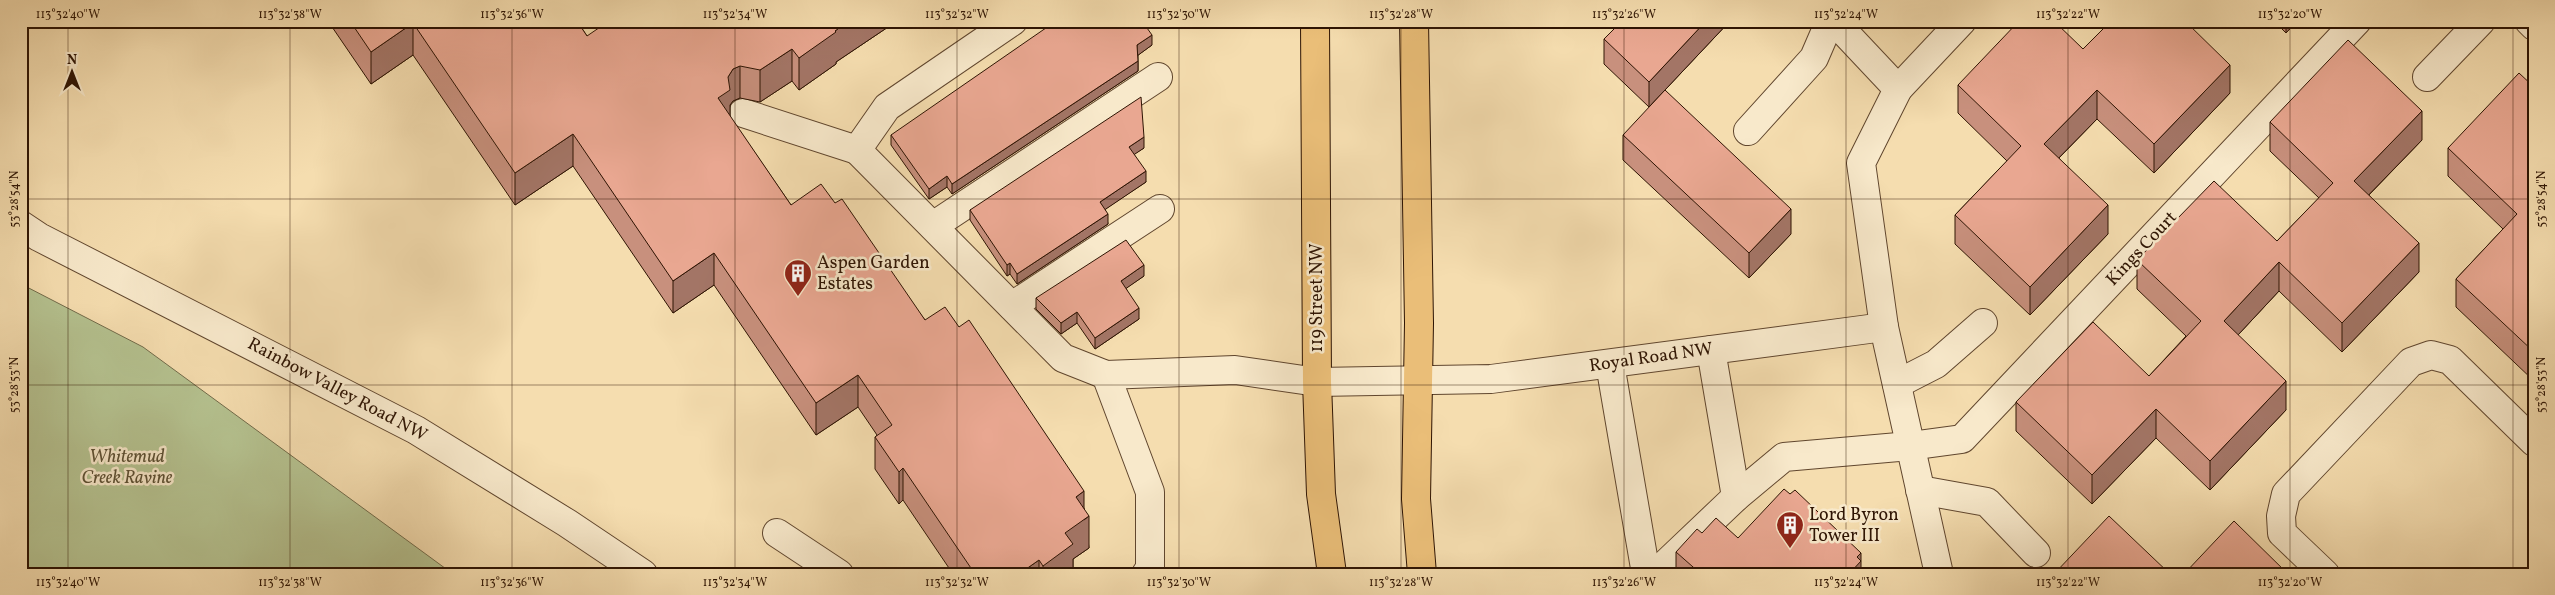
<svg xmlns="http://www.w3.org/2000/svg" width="2555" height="595" viewBox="0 0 2555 595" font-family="Vollkorn,serif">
<rect width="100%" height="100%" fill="#f5ddaf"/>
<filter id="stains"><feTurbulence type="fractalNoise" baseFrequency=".004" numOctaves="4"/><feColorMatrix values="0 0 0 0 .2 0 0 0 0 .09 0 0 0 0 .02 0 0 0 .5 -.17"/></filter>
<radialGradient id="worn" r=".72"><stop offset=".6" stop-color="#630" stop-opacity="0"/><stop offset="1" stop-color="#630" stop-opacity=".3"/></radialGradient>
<polygon fill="#b5c290" stroke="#726b4a" points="21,284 143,347 453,574 21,574"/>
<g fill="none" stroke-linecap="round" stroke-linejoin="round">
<g stroke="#60462e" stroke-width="30">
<g id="minor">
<polyline points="1013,21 887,107 857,150 1063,358 1106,375 1235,370 1317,382 1491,379 1884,327"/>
<polyline points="1834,21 1898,89"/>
<polyline points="2529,21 2534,26"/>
<polyline points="2427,77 2481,21"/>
<polyline points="743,113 857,150"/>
<polyline points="1748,131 1814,58 1830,21"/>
<polyline points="21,225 39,237 416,430 567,523 643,574"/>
<polyline points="933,226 1158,77"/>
<polyline points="1012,306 1160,209"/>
<polyline points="1610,364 1646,574"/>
<polyline points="1106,375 1150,492 1150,568 1146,574"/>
<polyline points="1897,384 1936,364 1983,323"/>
<polyline points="1920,490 1987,502 2036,553"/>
<polyline points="1736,497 1784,457 1910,446 1962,439 2357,21"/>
<polyline points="777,533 839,574"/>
<polyline points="1655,574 1736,497 1711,350"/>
<polyline points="1939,574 1884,327 1861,163 1898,89 1962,21"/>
<polyline points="2325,574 2282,533 2281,516 2286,494 2411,362 2431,355 2450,360 2534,442"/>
</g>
</g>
<g stroke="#2e1403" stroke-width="30">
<g id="major">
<polyline points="1315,21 1317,382 1321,494 1332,574"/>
<polyline points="1414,21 1419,323 1416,499 1422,574"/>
</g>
</g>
<use href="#minor" stroke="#f8e9cb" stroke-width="28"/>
<use href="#major" stroke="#eabe78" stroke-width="28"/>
</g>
<g fill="#c8907d" stroke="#2e1403">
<polygon points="328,21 577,21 587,36 897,21 836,62 836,64 799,90 792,81 760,102 740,98 733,101 730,105 730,117 791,205 835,203 925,320 1084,508 1089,548 1073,559 1073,574 953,574 903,500 899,504 875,469 875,437 877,435 858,407 816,435 714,285 673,313 573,166 515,205 413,55 371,84"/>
<polygon points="1730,21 1649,107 1604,64 1604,39"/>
<polygon points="2274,21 2297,21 2286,33"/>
<polygon points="1152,45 1138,55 1138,71 952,194 947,187 929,199 891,145 891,135"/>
<polygon points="2083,49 2230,93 2154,173 2097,119 2059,158 2108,234 2030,315 1955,244 1955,215 2007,161 1958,113 1958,85"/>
<polygon points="2534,87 2534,381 2456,307 2456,279 2503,229 2448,176 2448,148"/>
<polygon points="2270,122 2422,140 2369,195 2419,272 2342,352 2279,291 2238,335 2286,410 2210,490 2156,438 2092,504 2016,431 2016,402 2149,376 2186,336 2137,289 2137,260 2277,241 2319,198 2270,151"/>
<polygon points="1623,135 1791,234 1749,278 1623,160"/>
<polygon points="1144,148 1134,154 1146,182 1105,209 1108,224 1017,284 1010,274 1007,276 970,220 970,210"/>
<polygon points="1144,276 1126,288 1139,319 1095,349 1077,323 1061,334 1036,309 1036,298"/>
<polygon points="1702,533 1738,538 1861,574 1676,574 1676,552"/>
</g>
<g fill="#a37566" stroke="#2e1403">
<polygon points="849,21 897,21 836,62 836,64 799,90 799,58 835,31"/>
<polygon points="1706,21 1730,21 1649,107 1649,82"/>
<polygon points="2286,21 2297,21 2286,33"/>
<polygon points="413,23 413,55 371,84 371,52"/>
<polygon points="1152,35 1152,45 1137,56 1137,45"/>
<polygon points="792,49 792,81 760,102 760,70"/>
<polygon points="1138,61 1138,71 952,194 952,184"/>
<polygon points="2230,65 2230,93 2154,173 2154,144"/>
<polygon points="740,66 740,98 733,101 730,105 730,122 718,98 728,77 733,69"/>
<polygon points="2097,90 2097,119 2044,173 2044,144"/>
<polygon points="2422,111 2422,140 2354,210 2354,181"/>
<polygon points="573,134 573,166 515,205 515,173"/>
<polygon points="1144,137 1144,148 1129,158 1129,147"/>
<polygon points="1146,171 1146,182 1100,213 1100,202"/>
<polygon points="947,176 947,187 929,199 929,189"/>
<polygon points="2108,205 2108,234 2030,315 2030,287"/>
<polygon points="1791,209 1791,234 1749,278 1749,253"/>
<polygon points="1108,214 1108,224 1017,284 1017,274"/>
<polygon points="2419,243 2419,272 2342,352 2342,323"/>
<polygon points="714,253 714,285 673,313 673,281"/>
<polygon points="2279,262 2279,291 2224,350 2224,321"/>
<polygon points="1010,263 1010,274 1007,276 1007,265"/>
<polygon points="1144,265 1144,276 1121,292 1121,281"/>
<polygon points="1139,308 1139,319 1095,349 1095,338"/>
<polygon points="1077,312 1077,323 1061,334 1061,323"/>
<polygon points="858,375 858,407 816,435 816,403"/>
<polygon points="2286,381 2286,410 2210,490 2210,461"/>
<polygon points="2156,409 2156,438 2092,504 2092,475"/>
<polygon points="903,468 903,500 899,504 899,472"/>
<polygon points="1084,491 1084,520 1089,516 1089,548 1073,559 1073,574 1043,574 1043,566 1065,533 1076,497"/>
<polygon points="1861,553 1861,574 1849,574 1857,557"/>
<polygon points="1039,560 1039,574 1019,574"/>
</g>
<g fill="#e9a791" stroke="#2e1403">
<polygon points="350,21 577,21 587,36 609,21 849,21 835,31 836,32 799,58 792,49 760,70 740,66 733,69 728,77 730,90 718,98 791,205 821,184 835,203 842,199 925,320 945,307 959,327 969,320 1084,491 1076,497 1089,516 1065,533 1073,544 1043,566 1039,560 1019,574 975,574 903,468 899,472 875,437 892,425 858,375 816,403 714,253 673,281 573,134 515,173 413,23 371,52"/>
<polygon points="1056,21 1142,21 1152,35 1137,45 1138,61 952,184 947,176 929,189 891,135"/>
<polygon points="1622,21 1706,21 1649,82 1604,39"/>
<polygon points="2019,21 2054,21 2083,49 2111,21 2185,21 2230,65 2154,144 2097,90 2044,144 2108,205 2030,287 1955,215 2021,146 1958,85"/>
<polygon points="2348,40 2422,111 2354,181 2419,243 2342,323 2279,262 2224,321 2286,381 2210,461 2156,409 2092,475 2016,402 2093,322 2149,376 2201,321 2137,260 2214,181 2277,241 2333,183 2270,122"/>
<polygon points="2519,73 2534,87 2534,352 2456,279 2517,214 2448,148"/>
<polygon points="1665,90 1791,209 1749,253 1623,135"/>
<polygon points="1141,97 1144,137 1129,147 1146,171 1100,202 1108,214 1017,274 1010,263 1007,265 970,210"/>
<polygon points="1126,240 1144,265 1121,281 1139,308 1095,338 1077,312 1061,323 1036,298"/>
<polygon points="1784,489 1790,494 1795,490 1861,553 1857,557 1861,561 1849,574 1701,574 1676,552 1697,529 1702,533 1716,518 1738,538"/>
<polygon points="2109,516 2170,574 2054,574"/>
<polygon points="2234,521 2288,574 2184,574"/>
</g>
<path fill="none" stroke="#2e1403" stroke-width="1" stroke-opacity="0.45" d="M68,21v553M290,21v553M512,21v553M735,21v553M957,21v553M1179,21v553M1401,21v553M1624,21v553M1846,21v553M2068,21v553M2290,21v553M2513,21v553M21,199h2513M21,385h2513M21,571h2513"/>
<defs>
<g id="building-pin" transform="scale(1.4375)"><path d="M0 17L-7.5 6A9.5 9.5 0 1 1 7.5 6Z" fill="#8f2418" stroke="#f8e9cb"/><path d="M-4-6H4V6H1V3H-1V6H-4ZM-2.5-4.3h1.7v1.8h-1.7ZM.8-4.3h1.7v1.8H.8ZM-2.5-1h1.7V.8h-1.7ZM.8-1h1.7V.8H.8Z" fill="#fff"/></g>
</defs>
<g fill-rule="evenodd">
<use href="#building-pin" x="798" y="273"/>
<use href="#building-pin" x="1790" y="525"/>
</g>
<g text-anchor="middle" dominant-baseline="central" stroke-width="5" stroke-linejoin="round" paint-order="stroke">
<g font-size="18" fill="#2e1403" stroke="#f8e9cb">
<text transform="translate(2142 249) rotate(-47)">Kings Court</text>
<text transform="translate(1317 298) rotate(-90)">119 Street NW</text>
<text transform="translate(1651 358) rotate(-8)">Royal Road NW</text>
<text transform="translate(337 390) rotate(28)">Rainbow Valley Road NW</text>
</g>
<g font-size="18" fill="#2e1403" stroke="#f8e9cb" text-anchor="start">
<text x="817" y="263">Aspen Garden<tspan x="817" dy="21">Estates</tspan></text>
<text x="1809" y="515">Lord Byron<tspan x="1809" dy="21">Tower III</tspan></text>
</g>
<g font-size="18" font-style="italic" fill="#5d5134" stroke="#f8e9cb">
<text x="127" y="457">Whitemud<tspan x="127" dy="21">Creek Ravine</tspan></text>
</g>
</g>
<rect width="2555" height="595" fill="none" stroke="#f5ddaf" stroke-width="55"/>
<g transform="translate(72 72)" stroke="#f8e9cb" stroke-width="4" paint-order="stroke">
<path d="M0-4L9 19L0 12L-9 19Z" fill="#2e1403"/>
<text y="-8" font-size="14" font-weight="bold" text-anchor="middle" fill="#2e1403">N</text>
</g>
<rect x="28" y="28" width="2500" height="540" fill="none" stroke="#2e1403" stroke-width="2"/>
<g font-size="12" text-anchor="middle" fill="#2e1403">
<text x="68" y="18">113°32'40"W</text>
<text x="290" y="18">113°32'38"W</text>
<text x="512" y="18">113°32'36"W</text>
<text x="735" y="18">113°32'34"W</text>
<text x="957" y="18">113°32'32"W</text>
<text x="1179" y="18">113°32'30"W</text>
<text x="1401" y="18">113°32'28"W</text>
<text x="1624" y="18">113°32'26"W</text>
<text x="1846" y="18">113°32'24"W</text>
<text x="2068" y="18">113°32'22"W</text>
<text x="2290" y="18">113°32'20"W</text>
<text transform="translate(14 199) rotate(-90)" y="4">53°28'54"N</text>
<text transform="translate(2541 199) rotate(-90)" y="4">53°28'54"N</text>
<text transform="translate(14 385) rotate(-90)" y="4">53°28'53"N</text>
<text transform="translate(2541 385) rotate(-90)" y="4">53°28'53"N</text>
<text x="68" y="586">113°32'40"W</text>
<text x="290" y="586">113°32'38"W</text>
<text x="512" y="586">113°32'36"W</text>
<text x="735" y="586">113°32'34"W</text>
<text x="957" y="586">113°32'32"W</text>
<text x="1179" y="586">113°32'30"W</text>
<text x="1401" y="586">113°32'28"W</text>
<text x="1624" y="586">113°32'26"W</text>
<text x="1846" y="586">113°32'24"W</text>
<text x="2068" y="586">113°32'22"W</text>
<text x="2290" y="586">113°32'20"W</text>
</g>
<rect width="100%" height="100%" filter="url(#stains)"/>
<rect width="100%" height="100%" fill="url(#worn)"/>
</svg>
